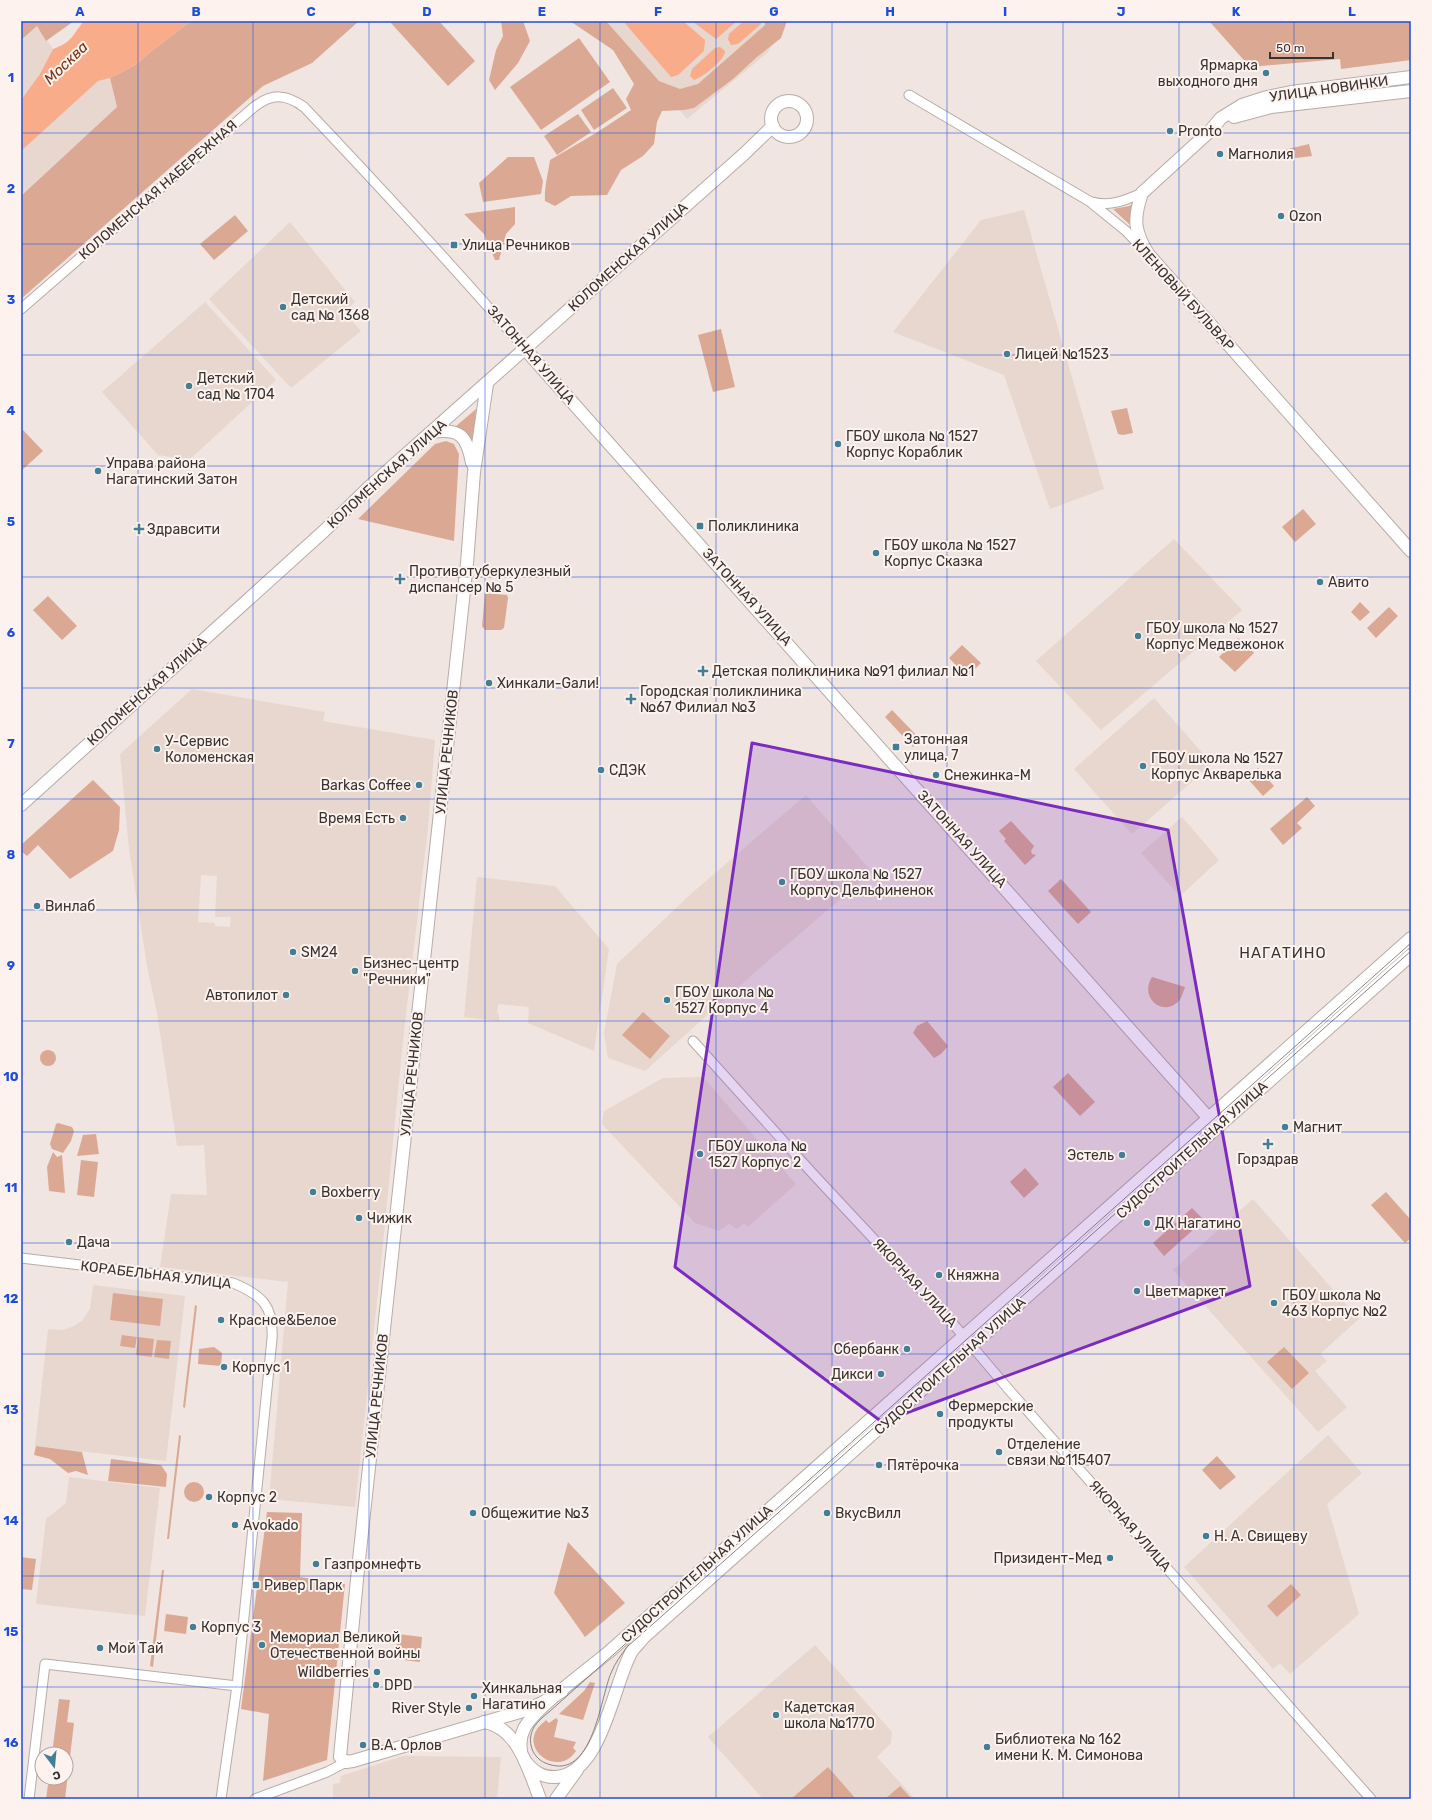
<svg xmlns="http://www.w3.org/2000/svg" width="1432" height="1820" viewBox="0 0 1432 1820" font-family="Rubik,sans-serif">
<rect width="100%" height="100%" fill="#f0e5e0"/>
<g fill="#e8d7ce" fill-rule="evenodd">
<polygon points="605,21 780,21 778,37 767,53 687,119"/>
<polygon points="37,26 53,49 40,74 21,100 21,40"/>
<polygon points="110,78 117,107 21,196 21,151 89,87 98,80"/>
<polygon points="1024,210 1104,489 1050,509 1004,375 893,332 981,220"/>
<polygon points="290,222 355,302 344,312 361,331 291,388 209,299"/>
<polygon points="205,302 276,380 189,460 158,455 102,392"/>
<polygon points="1174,539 1242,610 1101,730 1036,661"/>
<path d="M192,689l133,23 -2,9 112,19 -7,88 -25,212 -23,234 -25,233 -86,-8 19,-217 -128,-15 11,-73 36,1 -3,-50 -27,1 -20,-133 -10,-47 -18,-117 -9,-95zM201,875l16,1 -2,41h16l-1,10 -15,-1v-3l-17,-1z"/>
<polygon points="1154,698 1212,764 1132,834 1074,769"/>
<polygon points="806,795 872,872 761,967 645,1071 608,1058 604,1033 617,964 692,893"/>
<polygon points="1182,817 1219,860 1180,896 1141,853"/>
<polygon points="477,877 555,886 609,949 594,1051 528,1023 529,1007 498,1004 497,1014 499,1014 499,1021 464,1017"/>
<polygon points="703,1077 796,1184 748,1227 744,1223 737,1229 729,1224 719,1231 695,1223 602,1124 604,1111 663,1078"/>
<polygon points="1253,1199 1359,1319 1320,1354 1327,1361 1315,1371 1347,1407 1318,1432 1173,1270"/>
<polygon points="93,1285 185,1296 166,1461 35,1446 48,1329 62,1330 72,1327 82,1321 90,1309"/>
<polygon points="1328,1435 1362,1473 1327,1504 1359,1614 1290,1674 1280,1663 1273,1669 1184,1567"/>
<polygon points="69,1477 160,1488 145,1616 36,1604 46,1519 66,1503"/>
<polygon points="815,1645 892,1732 891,1743 877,1757 915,1799 763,1799 708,1737"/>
<polygon points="403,1756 501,1757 497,1799 333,1799 333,1784 340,1783 341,1776"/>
</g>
<g fill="#dba993">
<polygon points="21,21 74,21 46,41 37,26 21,40"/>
<polygon points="191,21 359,21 312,63 263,86 21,299 21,196 117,107 110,78 137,64 150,52"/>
<polygon points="394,21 439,21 475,61 448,86 391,23"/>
<polygon points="501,21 523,21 530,41 518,63 495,90 489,80 496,50 503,36"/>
<path d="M570,21h36l53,60 21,8 18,-5 67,-59v-4h22l-6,17 -24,19 -24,22 -39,29 -10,2 -22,1 -5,11 -3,22 -11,12 -22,14 -14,25 -36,1 -16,10 -10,-5c-1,-13 3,-27 5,-41l46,-27 35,-23 -5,-11 8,-15 -21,-34z"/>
<polygon points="1209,21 1411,21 1411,60 1341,69 1340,59 1250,67"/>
<polygon points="579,38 610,82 541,130 510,87"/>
<polygon points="613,88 627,108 594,130 581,110"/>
<polygon points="578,114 591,132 557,155 544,136"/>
<polygon points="1309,144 1312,156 1288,159 1284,150"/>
<polygon points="508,157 534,157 543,181 541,194 483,202 479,183"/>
<polygon points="1135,203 1134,220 1129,224 1113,209 1129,206"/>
<polygon points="515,207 515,224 506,234 499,260 495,260 484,234 464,214"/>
<polygon points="235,215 248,231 214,260 200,244"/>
<polygon points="721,329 735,387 713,392 698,335"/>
<polygon points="1127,408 1133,433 1123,435 1118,434 1111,411"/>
<polygon points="476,409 473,444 455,427"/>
<polygon points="23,430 43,451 21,471 21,432"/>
<polygon points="446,441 454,444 459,454 454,541 358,519 435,444"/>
<polygon points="1303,509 1316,524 1295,542 1282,527"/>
<polygon points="485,593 507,595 508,598 504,628 501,630 485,630 482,626"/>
<polygon points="48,596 77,626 62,640 33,610"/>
<polygon points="1360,602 1370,612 1360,621 1351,612"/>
<polygon points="1389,607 1398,616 1376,638 1367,628"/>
<polygon points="1238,638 1254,653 1235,672 1219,657"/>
<polygon points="962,645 981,663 967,677 949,658"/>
<polygon points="892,710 921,740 913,747 885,717"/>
<polygon points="1258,768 1274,786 1263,796 1247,778"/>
<polygon points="93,780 120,807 119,830 113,851 70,879 38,845 27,856 21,851 21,845"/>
<polygon points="1307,797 1315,806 1297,823 1302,828 1283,845 1270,829"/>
<polygon points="1011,821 1034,846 1031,851 1032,854 1036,855 1025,865 1004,841 1006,839 999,831"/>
<polygon points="1061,879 1091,912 1078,924 1048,891"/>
<path d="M1152,977l33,10c-2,5 -3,11 -7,15 -16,15 -39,-5 -26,-25z"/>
<polygon points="643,1012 670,1036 650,1059 622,1035"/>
<polygon points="927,1021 948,1046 941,1054 934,1058 913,1033 917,1026"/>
<circle cx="48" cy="1058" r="8"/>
<polygon points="1068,1073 1095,1102 1080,1116 1053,1087"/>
<polygon points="56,1124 58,1123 72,1127 74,1131 71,1141 63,1153 52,1149 50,1144"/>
<polygon points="96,1134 99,1154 77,1156 83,1135"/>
<polygon points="53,1152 57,1157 62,1155 65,1193 49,1191 47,1167"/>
<polygon points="81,1160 98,1162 94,1197 77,1195"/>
<polygon points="1025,1168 1039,1184 1024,1198 1010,1182"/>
<polygon points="1386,1192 1411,1220 1411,1238 1405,1243 1371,1205"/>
<polygon points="1192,1208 1204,1220 1164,1256 1153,1243"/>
<polygon points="113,1293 163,1299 160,1326 110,1320"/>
<polygon points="195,1305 197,1306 185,1408 183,1407"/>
<polygon points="122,1335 137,1337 135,1348 120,1346"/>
<polygon points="138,1337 154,1339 152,1357 136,1355"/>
<polygon points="157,1340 171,1341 169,1359 154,1357"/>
<polygon points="214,1347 222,1353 221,1366 198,1364 199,1349"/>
<polygon points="1284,1347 1309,1373 1292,1389 1267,1362"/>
<polygon points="179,1435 181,1436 169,1539 167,1539"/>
<polygon points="36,1446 82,1452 88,1475 76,1471 68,1473 50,1459 34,1455"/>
<polygon points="1217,1456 1236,1477 1220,1490 1202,1470"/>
<polygon points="111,1459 161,1465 167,1474 166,1487 108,1481"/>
<circle cx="194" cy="1492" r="10"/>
<polygon points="267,1512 302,1513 300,1577 345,1584 327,1760 263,1781 269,1714 241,1709"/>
<polygon points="568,1542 625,1603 585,1637 554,1593"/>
<polygon points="21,1557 36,1559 32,1590 21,1589"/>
<polygon points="162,1570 164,1570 153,1667 150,1666"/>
<polygon points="1291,1584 1301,1595 1277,1617 1267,1606"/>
<polygon points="166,1614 188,1617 186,1634 164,1631"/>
<polygon points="398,1634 422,1637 420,1662 395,1659"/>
<polygon points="590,1682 595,1683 583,1720 559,1714 584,1691"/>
<polygon points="59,1699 70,1700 67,1722 74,1723 65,1799 46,1799 49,1778 66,1778 66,1754 52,1754"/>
<path d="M556,1718l2,2 -4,17 22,5 -3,6 3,3c-17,26 -54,1 -39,-22 2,-3 6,-6 9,-9l3,3z"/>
<polygon points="828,1767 856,1799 791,1799"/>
<polygon points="900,1786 912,1799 885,1799"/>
</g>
<g fill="#f8ac8a">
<path d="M84,21h107l-41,31 -13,12 -27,14 -12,3 -77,70v-51l19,-26 13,-25c20,-7 19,-14 31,-28z"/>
<polygon points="623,21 683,21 705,40 704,51 678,75 671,77"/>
<polygon points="692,21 737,21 716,39"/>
<polygon points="744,21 761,21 761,24 738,44 731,45 728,39 729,34"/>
<path d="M720,47l5,4c0,9 -22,26 -31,29l-4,-4 2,-7 23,-21z"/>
</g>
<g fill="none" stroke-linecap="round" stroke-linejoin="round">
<g stroke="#b7aca8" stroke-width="11">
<g id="minor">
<polyline points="909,95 1089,201 1126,231 1143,249"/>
<path d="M1092,202c18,5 34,-2 50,-9"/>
<path d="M21,309l233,-202c18,-14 32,-13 50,0 75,79 149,159 221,242"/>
<polyline points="693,1041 814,1175 954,1325 1010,1391 1371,1799"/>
<path d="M21,1258l212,25c29,12 41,23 39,56l-35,347 -16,113"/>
<polyline points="29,1799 45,1664 237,1686"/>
<polyline points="255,1799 327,1772 346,1762"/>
</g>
</g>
<g stroke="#b7aca8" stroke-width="14">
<g id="tertiary">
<path d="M1411,77l-120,15 -24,5 -25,8 -21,13 -11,13 -68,62c-9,26 -8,39 7,62l262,296"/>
<circle cx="789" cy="119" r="18"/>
<polyline points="1234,117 1271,107 1411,91"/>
<polyline points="525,349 1213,1123"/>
<polyline points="487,384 474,472 467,563 358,1569 340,1757 346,1762 353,1761 523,1711 542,1703 562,1691"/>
<path d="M432,432c28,-4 35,4 40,31"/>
<polyline points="21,805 324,531 367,489 744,154 773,126"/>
<path d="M484,1722c34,5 45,49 56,77"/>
<path d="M521,1753c-1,-8 -1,-16 3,-24 8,-19 67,-62 86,-78l801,-713"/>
<path d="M525,1761c8,10 17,17 31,16 47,-4 57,-94 76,-126 4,-5 8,-9 12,-14l767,-682"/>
<polyline points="556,1799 577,1770"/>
</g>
</g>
<use href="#minor" stroke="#fff" stroke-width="9"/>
<use href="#tertiary" stroke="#fff" stroke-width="12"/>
<path stroke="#8c8581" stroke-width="1" d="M1411,943l-862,769c-5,4 -11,9 -15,15 -8,14 -2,32 14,37 45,16 52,-65 63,-91 4,-10 10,-18 16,-26l784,-696"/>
</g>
<path fill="#7b2cbf" fill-opacity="0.2" stroke="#7b2cbf" stroke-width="3" stroke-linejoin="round" d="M752,743l416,87 82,456 -368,136 -207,-155z"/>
<path fill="none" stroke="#1d4ed8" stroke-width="1" stroke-opacity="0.55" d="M138,21v1778M253,21v1778M369,21v1778M485,21v1778M600,21v1778M716,21v1778M832,21v1778M947,21v1778M1063,21v1778M1179,21v1778M1294,21v1778M21,133h1390M21,244h1390M21,355h1390M21,466h1390M21,577h1390M21,688h1390M21,799h1390M21,910h1390M21,1021h1390M21,1132h1390M21,1243h1390M21,1354h1390M21,1465h1390M21,1576h1390M21,1687h1390"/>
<g fill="#427f96" stroke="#fdf2ee" stroke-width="1.5">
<circle cx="1266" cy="73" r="4"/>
<circle cx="1170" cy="131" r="4"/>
<circle cx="1220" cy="154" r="4"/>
<circle cx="1281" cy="216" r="4"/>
<rect x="450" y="241" width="8" height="8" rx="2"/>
<circle cx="283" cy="307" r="4"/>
<circle cx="1007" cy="354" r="4"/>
<circle cx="189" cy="386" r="4"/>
<circle cx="838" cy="444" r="4"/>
<circle cx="98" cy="471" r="4"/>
<rect x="696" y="522" width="8" height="8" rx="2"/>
<path d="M137 523h4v4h4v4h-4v4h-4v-4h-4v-4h4z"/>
<circle cx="876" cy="553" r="4"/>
<path d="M398 573h4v4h4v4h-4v4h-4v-4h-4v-4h4z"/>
<circle cx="1320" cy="582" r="4"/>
<circle cx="1138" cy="636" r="4"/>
<path d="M701 665h4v4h4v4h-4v4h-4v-4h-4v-4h4z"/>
<circle cx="489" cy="683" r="4"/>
<path d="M629 693h4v4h4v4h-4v4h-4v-4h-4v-4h4z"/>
<rect x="892" y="743" width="8" height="8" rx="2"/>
<circle cx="157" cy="749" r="4"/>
<circle cx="1143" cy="766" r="4"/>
<circle cx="601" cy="770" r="4"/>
<circle cx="936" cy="775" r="4"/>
<circle cx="419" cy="785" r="4"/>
<circle cx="403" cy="818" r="4"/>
<circle cx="782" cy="882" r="4"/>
<circle cx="37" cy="906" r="4"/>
<circle cx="293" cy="952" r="4"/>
<circle cx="355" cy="971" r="4"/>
<circle cx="286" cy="995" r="4"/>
<circle cx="667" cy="1000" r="4"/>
<circle cx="1285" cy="1127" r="4"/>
<path d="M1266 1138h4v4h4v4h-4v4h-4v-4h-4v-4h4z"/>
<circle cx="700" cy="1154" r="4"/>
<circle cx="1122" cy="1155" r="4"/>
<circle cx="313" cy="1192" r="4"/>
<circle cx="359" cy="1218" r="4"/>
<circle cx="1147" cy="1223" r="4"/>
<circle cx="69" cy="1242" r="4"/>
<circle cx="939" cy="1275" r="4"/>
<circle cx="1137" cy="1291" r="4"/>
<circle cx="1274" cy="1303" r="4"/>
<circle cx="221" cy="1320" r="4"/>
<circle cx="907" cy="1349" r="4"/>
<circle cx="224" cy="1367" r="4"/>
<circle cx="881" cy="1374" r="4"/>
<circle cx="940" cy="1414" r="4"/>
<circle cx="999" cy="1452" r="4"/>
<circle cx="879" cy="1465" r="4"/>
<circle cx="209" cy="1497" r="4"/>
<circle cx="473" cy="1513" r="4"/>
<circle cx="827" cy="1513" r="4"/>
<circle cx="235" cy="1525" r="4"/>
<circle cx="1206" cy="1536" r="4"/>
<circle cx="1110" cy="1558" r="4"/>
<circle cx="316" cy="1564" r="4"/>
<rect x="252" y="1581" width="8" height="8" rx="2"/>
<circle cx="193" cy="1627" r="4"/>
<circle cx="262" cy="1645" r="4"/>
<circle cx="100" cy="1648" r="4"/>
<circle cx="377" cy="1672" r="4"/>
<circle cx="376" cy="1685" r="4"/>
<circle cx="474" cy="1696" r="4"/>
<circle cx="469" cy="1708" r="4"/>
<circle cx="776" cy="1715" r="4"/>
<circle cx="363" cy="1745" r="4"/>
<circle cx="987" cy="1747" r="4"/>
</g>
<g text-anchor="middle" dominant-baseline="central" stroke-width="4" stroke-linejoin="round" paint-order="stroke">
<g font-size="14" fill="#373331" stroke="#fdf2ee" text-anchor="start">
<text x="1258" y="65" text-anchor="end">Ярмарка<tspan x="1258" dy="16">выходного дня</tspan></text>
<text x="1178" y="131">Pronto</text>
<text x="1228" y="154">Магнолия</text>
<text x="1289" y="216">Ozon</text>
<text x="462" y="245">Улица Речников</text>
<text x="291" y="299">Детский<tspan x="291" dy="16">сад № 1368</tspan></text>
<text x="1015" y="354">Лицей №1523</text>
<text x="197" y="378">Детский<tspan x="197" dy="16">сад № 1704</tspan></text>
<text x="846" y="436">ГБОУ школа № 1527<tspan x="846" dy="16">Корпус Кораблик</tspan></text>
<text x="106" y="463">Управа района<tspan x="106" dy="16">Нагатинский Затон</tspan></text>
<text x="708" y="526">Поликлиника</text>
<text x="147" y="529">Здравсити</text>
<text x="884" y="545">ГБОУ школа № 1527<tspan x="884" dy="16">Корпус Сказка</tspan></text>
<text x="409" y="571">Противотуберкулезный<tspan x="409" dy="16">диспансер № 5</tspan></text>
<text x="1328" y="582">Авито</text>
<text x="1146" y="628">ГБОУ школа № 1527<tspan x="1146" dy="16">Корпус Медвежонок</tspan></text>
<text x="712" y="671">Детская поликлиника №91 филиал №1</text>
<text x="497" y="683">Хинкали-Gали!</text>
<text x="640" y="691">Городская поликлиника<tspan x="640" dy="16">№67 Филиал №3</tspan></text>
<text x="904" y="739">Затонная<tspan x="904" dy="16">улица, 7</tspan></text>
<text x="165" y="741">У-Сервис<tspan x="165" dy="16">Коломенская</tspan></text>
<text x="1151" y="758">ГБОУ школа № 1527<tspan x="1151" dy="16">Корпус Акварелька</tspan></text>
<text x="609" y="770">СДЭК</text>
<text x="944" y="775">Снежинка-М</text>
<text x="411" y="785" text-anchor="end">Barkas Coffee</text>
<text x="395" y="818" text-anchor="end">Время Есть</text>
<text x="790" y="874">ГБОУ школа № 1527<tspan x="790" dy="16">Корпус Дельфиненок</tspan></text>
<text x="45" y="906">Винлаб</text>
<text x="301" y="952">SM24</text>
<text x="363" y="963">Бизнес-центр<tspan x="363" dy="16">"Речники"</tspan></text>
<text x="675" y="992">ГБОУ школа №<tspan x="675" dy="16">1527 Корпус 4</tspan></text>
<text x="278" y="995" text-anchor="end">Автопилот</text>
<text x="1293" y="1127">Магнит</text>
<text x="708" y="1146">ГБОУ школа №<tspan x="708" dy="16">1527 Корпус 2</tspan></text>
<text x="1114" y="1155" text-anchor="end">Эстель</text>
<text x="1268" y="1159" text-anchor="middle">Горздрав</text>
<text x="321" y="1192">Boxberry</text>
<text x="367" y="1218">Чижик</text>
<text x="1155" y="1223">ДК Нагатино</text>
<text x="77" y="1242">Дача</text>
<text x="947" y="1275">Княжна</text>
<text x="1145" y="1291">Цветмаркет</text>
<text x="1282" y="1295">ГБОУ школа №<tspan x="1282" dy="16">463 Корпус №2</tspan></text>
<text x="229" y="1320">Красное&amp;Белое</text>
<text x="899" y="1349" text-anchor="end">Сбербанк</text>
<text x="232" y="1367">Корпус 1</text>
<text x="873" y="1374" text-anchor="end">Дикси</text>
<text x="948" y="1406">Фермерские<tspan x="948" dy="16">продукты</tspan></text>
<text x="1007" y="1444">Отделение<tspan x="1007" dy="16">связи №115407</tspan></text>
<text x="887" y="1465">Пятёрочка</text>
<text x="217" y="1497">Корпус 2</text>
<text x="481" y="1513">Общежитие №3</text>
<text x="835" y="1513">ВкусВилл</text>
<text x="243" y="1525">Avokado</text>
<text x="1214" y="1536">Н. А. Свищеву</text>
<text x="1102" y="1558" text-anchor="end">Призидент-Мед</text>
<text x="324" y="1564">Газпромнефть</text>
<text x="264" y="1585">Ривер Парк</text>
<text x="201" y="1627">Корпус 3</text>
<text x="270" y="1637">Мемориал Великой<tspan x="270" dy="16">Отечественной войны</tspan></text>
<text x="108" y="1648">Мой Тай</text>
<text x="369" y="1672" text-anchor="end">Wildberries</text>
<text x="384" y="1685">DPD</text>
<text x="482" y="1688">Хинкальная<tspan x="482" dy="16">Нагатино</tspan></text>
<text x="784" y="1707">Кадетская<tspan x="784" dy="16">школа №1770</tspan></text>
<text x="461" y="1708" text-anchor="end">River Style</text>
<text x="995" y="1739">Библиотека № 162<tspan x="995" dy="16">имени К. М. Симонова</tspan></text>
<text x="371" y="1745">В.А. Орлов</text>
</g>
<g font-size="14" fill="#373331" stroke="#fdf2ee">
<text transform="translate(1329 89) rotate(-8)">УЛИЦА НОВИНКИ</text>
<text transform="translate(158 190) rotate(-41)">КОЛОМЕНСКАЯ НАБЕРЕЖНАЯ</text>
<text transform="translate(628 257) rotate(-42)">КОЛОМЕНСКАЯ УЛИЦА</text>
<text transform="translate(1183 295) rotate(48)">КЛЕНОВЫЙ БУЛЬВАР</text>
<text transform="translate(531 355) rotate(49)">ЗАТОННАЯ УЛИЦА</text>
<text transform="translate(387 474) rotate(-42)">КОЛОМЕНСКАЯ УЛИЦА</text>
<text transform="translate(747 597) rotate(48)">ЗАТОННАЯ УЛИЦА</text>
<text transform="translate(147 691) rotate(-42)">КОЛОМЕНСКАЯ УЛИЦА</text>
<text transform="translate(447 752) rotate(-84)">УЛИЦА РЕЧНИКОВ</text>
<text transform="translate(962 839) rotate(48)">ЗАТОННАЯ УЛИЦА</text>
<text transform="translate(412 1074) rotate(-84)">УЛИЦА РЕЧНИКОВ</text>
<text transform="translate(1192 1150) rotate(-42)">СУДОСТРОИТЕЛЬНАЯ УЛИЦА</text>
<text transform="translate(156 1275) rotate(7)">КОРАБЕЛЬНАЯ УЛИЦА</text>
<text transform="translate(915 1283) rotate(47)">ЯКОРНАЯ УЛИЦА</text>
<text transform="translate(950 1366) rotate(-42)">СУДОСТРОИТЕЛЬНАЯ УЛИЦА</text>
<text transform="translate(377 1396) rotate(-84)">УЛИЦА РЕЧНИКОВ</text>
<text transform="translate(1130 1526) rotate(49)">ЯКОРНАЯ УЛИЦА</text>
<text transform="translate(697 1574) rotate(-42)">СУДОСТРОИТЕЛЬНАЯ УЛИЦА</text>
</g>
<g font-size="15" font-style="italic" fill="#773410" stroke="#fdf2ee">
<text transform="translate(66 63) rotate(-44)">Москва</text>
</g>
<g font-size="15" letter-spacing="1" fill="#373331" stroke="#fdf2ee">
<text x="1283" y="953">НАГАТИНО</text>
</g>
</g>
<rect width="1432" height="1820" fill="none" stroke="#fdf2ee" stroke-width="44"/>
<g transform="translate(54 1766) rotate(164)"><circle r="19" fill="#fdf2ee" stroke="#aea6a2"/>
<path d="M0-3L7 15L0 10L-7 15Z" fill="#427f96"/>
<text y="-6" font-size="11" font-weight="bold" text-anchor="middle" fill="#373331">С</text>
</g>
<path d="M1270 52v6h63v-6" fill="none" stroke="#373331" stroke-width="2"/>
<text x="1276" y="52" font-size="12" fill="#373331" stroke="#fdf2ee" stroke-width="3" paint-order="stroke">50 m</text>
<rect x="22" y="22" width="1388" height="1776" fill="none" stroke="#1d4ed8" stroke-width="1.5"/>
<g font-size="13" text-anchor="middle" font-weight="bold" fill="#1d4ed8">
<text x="80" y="16">A</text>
<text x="196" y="16">B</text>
<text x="311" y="16">C</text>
<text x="427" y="16">D</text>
<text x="542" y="16">E</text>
<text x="658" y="16">F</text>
<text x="774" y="16">G</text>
<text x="890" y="16">H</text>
<text x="1005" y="16">I</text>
<text x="1121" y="16">J</text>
<text x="1236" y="16">K</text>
<text x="1352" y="16">L</text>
<text x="11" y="82">1</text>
<text x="11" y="193">2</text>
<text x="11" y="304">3</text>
<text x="11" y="415">4</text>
<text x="11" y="526">5</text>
<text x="11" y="637">6</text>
<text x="11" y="748">7</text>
<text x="11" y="859">8</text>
<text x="11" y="970">9</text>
<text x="11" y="1081">10</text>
<text x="11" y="1192">11</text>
<text x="11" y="1303">12</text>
<text x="11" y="1414">13</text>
<text x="11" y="1525">14</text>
<text x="11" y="1636">15</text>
<text x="11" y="1747">16</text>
</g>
</svg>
